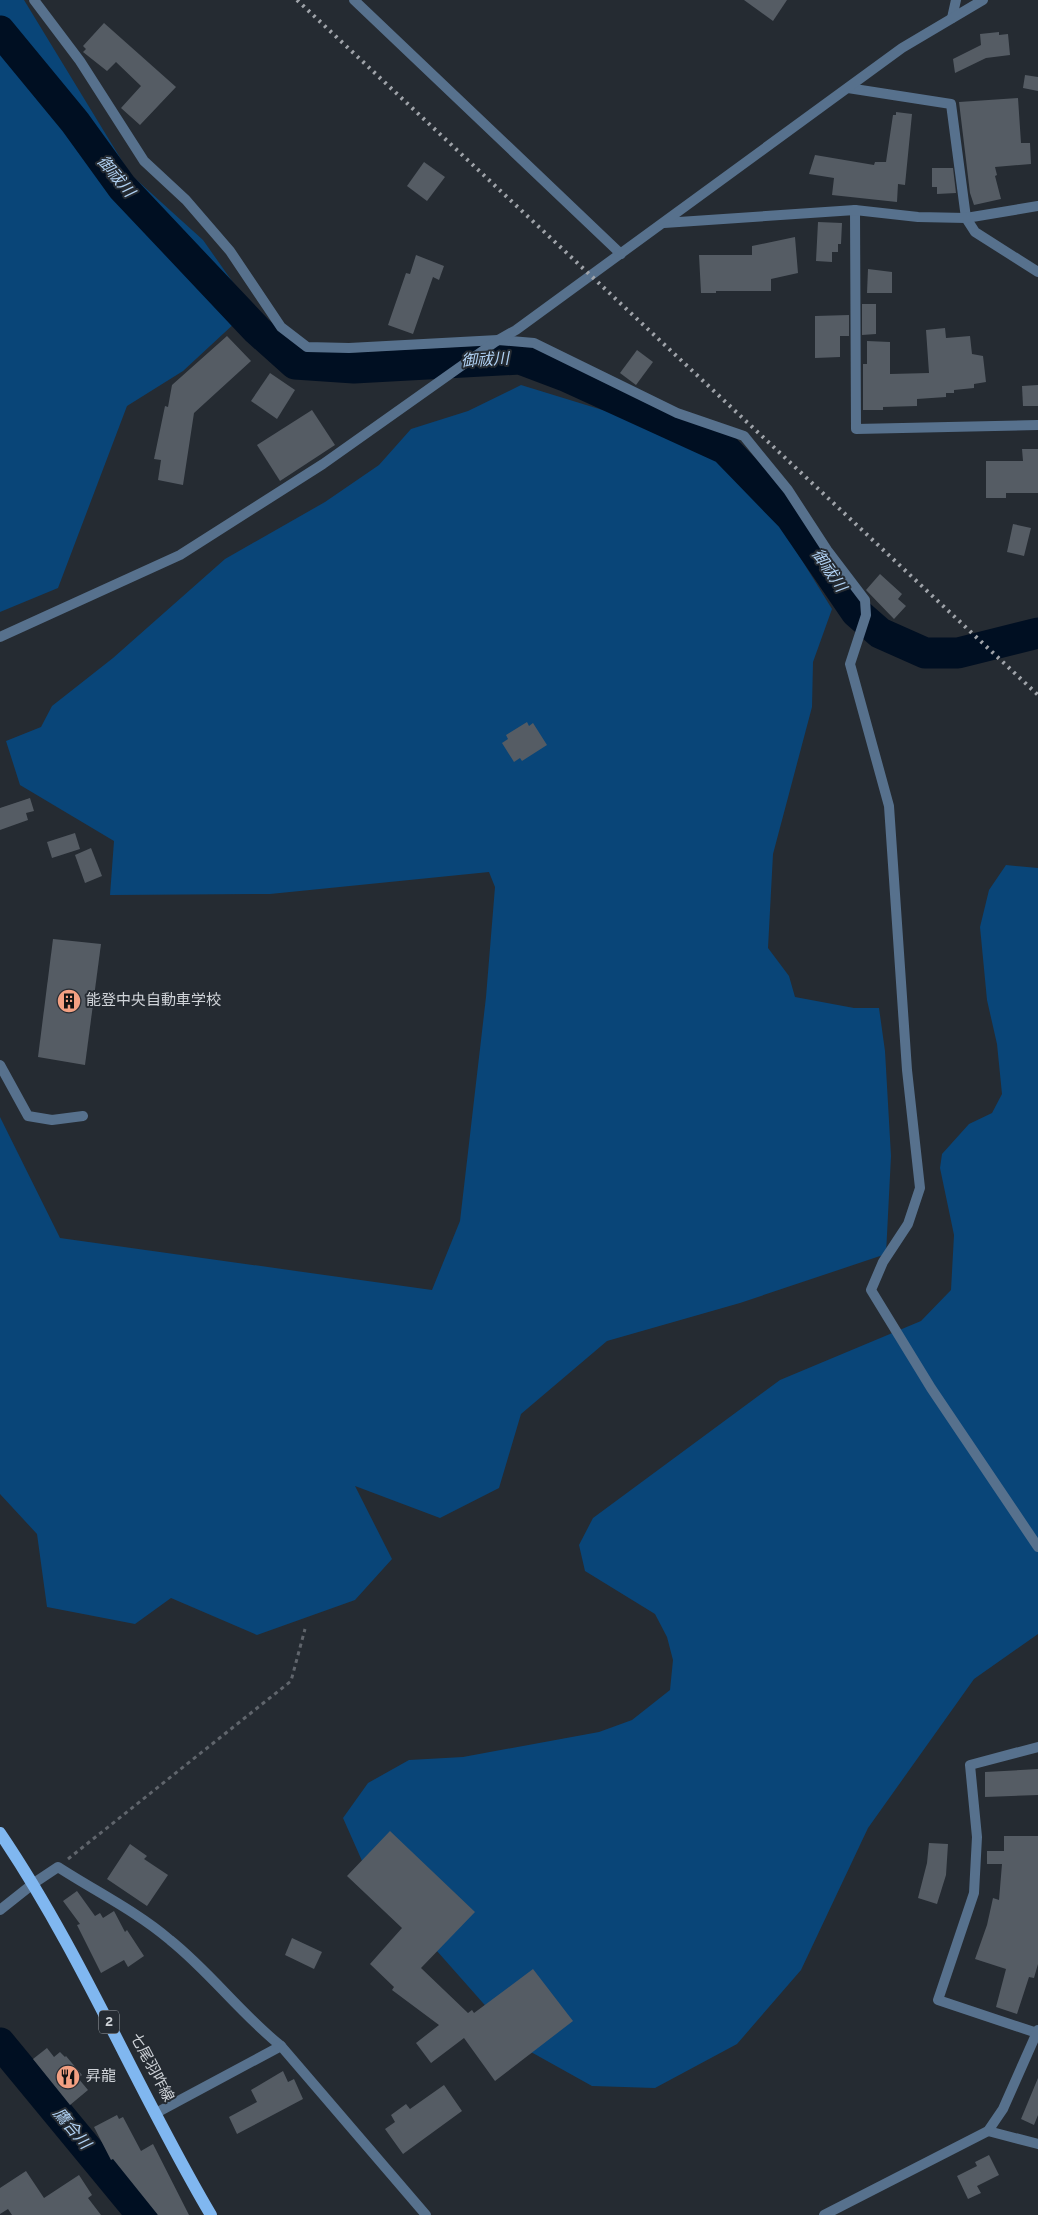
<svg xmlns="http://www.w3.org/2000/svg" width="1038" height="2215" viewBox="0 0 1038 2215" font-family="Overpass,'Noto Sans JP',sans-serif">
<rect width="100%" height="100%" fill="#252b32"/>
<g fill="#094578">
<polygon points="0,0 24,0 130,174 203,240 251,308 183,371 127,406 58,588 0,612"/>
<polygon points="521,385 648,424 723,461 771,510 832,609 813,662 812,707 773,854 768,948 789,976 795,997 854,1008 879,1008 885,1051 891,1156 886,1254 740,1303 607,1341 521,1414 499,1488 440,1518 355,1486 392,1559 355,1600 257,1635 171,1598 135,1624 47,1607 37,1534 0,1494 0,1117 60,1238 432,1290 460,1221 486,997 495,887 489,872 270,894 110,895 114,841 20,785 6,741 41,727 52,706 113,658 225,559 325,502 379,465 411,429 468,411"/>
<polygon points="1006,865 1038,868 1038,1634 974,1679 868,1828 801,1970 737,2044 655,2088 592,2086 522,2047 367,1872 343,1818 368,1783 409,1760 463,1757 599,1732 632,1720 670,1690 673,1660 667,1637 655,1614 585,1571 579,1545 593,1518 780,1380 921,1321 951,1290 954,1235 940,1168 942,1154 969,1124 992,1113 1002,1094 997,1044 987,1000 980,927 989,890"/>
</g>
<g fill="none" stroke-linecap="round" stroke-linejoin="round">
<g stroke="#000f22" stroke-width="31">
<polyline points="0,31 75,122 122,187 257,330 295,364 354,368 520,359 565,376 725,449 791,517 856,612 880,633 925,653 958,653 1038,633"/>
<polyline points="0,2043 142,2215"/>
</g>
</g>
<g fill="#555c64">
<polygon points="744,0 787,0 773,21"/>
<polygon points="104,23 176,87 140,125 121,108 141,86 116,62 107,71 83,52 86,49 83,46"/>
<polygon points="999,32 999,35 1008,34 1010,55 986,58 955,73 953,59 981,45 980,34"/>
<polygon points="1025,75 1038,77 1038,91 1023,88"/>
<polygon points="1018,98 1021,143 1030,143 1031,164 995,167 997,175 995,176 1001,199 974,205 970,193 959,102"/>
<polygon points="896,112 912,114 905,185 898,184 897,202 832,195 834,178 809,174 815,155 874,165 875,162 886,162 893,115 896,115"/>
<polygon points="424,162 445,177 427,201 407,186"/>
<polygon points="932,168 953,168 956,193 937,194 937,187 932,187"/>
<polygon points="818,222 842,223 841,244 838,244 838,252 832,252 832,262 816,261"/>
<polygon points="795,237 798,273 771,279 771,291 716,291 716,293 701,293 699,255 752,255 752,246"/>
<polygon points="416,255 444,266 439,280 433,277 413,334 388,325 406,273 410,274"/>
<polygon points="868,269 892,272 892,293 867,293"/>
<polygon points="862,304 876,304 876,334 862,335"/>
<polygon points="849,315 849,336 840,336 840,357 815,358 815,316"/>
<polygon points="945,328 946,338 970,336 972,354 983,356 986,382 974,384 974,388 954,390 954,393 946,393 946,397 917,399 917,406 883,407 883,410 863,410 863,364 867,364 867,341 890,342 890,374 929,373 926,330"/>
<polygon points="227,336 251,361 194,413 183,485 158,480 161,460 154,459 165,406 168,407 172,385"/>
<polygon points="637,350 653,362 636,385 620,373"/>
<polygon points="270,373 295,390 277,419 251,401"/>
<polygon points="1038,385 1038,406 1023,406 1022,386"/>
<polygon points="312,410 335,445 280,481 257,445"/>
<polygon points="1022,449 1038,449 1038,493 1006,493 1006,498 986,498 986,461 1023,461"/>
<polygon points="1013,524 1031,528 1024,556 1007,552"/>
<polygon points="880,574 902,594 898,599 906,606 894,619 866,590"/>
<polygon points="527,722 529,726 533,723 547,745 522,761 520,758 514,762 502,743 508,739 506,735"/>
<polygon points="30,798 34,811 26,813 28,820 0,830 0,808"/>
<polygon points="75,833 80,849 52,858 47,842"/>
<polygon points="91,848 102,876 85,883 75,855"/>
<polygon points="53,939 101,944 85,1065 38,1057"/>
<polygon points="1038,1769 1038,1795 985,1797 985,1772"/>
<polygon points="390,1831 475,1912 421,1968 468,2013 472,2010 474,2013 533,1969 573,2021 495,2081 464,2038 431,2063 416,2043 439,2025 392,1990 394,1987 370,1964 402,1928 347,1876"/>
<polygon points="1004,1836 1038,1836 1038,1964 1034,1978 1029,1977 1017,2014 996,2007 1006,1969 975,1959 987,1925 993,1898 999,1900 1002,1864 987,1864 987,1851 1004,1851"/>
<polygon points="929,1843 948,1844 946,1875 937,1904 918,1898 927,1863"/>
<polygon points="130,1844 147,1856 144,1859 168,1875 147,1906 107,1879"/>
<polygon points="77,1891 95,1916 100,1913 103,1918 114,1911 125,1932 127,1930 144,1956 128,1967 124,1960 101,1973 77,1925 80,1924 63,1901"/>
<polygon points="292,1938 322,1952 314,1969 285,1955"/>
<polygon points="47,2048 54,2057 60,2052 65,2057 66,2056 82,2075 78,2078 88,2090 70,2105 33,2059"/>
<polygon points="283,2071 288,2082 294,2079 303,2099 237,2134 229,2117 257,2102 251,2090"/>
<polygon points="1038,2078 1038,2115 1034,2125 1021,2119"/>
<polygon points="444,2085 462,2111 403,2154 385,2129 395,2122 391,2115 406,2104 410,2109"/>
<polygon points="117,2115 119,2119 123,2117 141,2151 153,2144 189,2215 158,2215 113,2159 111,2160 94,2127"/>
<polygon points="989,2155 999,2175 977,2186 981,2193 968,2199 957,2176 977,2166 975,2162"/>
<polygon points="26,2171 44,2198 79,2175 92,2195 88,2198 101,2215 12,2215 8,2209 0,2214 0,2188"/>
</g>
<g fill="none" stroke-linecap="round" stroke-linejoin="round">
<polyline stroke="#60656c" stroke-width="3" stroke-dasharray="4 4" stroke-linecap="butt" points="68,1859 291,1681 305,1629"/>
<g stroke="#57718d" stroke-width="10">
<polyline points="848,88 951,104 966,218"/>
<path d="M34,1883l24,-16c37,24 78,44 112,73 40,32 71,74 111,106"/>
</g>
<g stroke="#57718d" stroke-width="10">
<polyline points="34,0 80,61 144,161 186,200 230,251 281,327 307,347 349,348 498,340 534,343 677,413 744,436 788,490 827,550 865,600 866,615 850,664 889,806 907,1070 920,1188 908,1224 883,1262 871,1290 931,1388 1038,1547"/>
<polyline points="952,18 956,0"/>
<polyline points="855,210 856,429 1038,425"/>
<polyline points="966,218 975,232 1038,272"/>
<polyline points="664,223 855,210 918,217 966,218 1038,206"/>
<polyline points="0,1065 28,1116 52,1120 83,1116"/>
<polyline points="0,1910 34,1883"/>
<polyline points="1037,2033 938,2000 974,1893 977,1837 970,1765 1038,1747"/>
<polyline points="156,2113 281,2046 426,2215"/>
<polyline points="988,2131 1038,2144"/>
<polyline points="824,2215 988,2131 1003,2109 1038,2030"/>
</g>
<g stroke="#57718d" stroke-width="10">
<polyline points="354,0 621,254"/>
<polyline points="0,637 180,555 323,464 498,340 516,330 902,48 983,0"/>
</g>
<path stroke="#80b7f0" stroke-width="12" d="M0,1833c82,121 137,257 211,382"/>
<polyline stroke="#a0a4aa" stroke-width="4" stroke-dasharray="2.5 5" stroke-linecap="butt" points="297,0 1038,695"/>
</g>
<defs>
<g id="building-disc" transform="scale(1.25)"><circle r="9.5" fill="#f3a082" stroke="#252b32"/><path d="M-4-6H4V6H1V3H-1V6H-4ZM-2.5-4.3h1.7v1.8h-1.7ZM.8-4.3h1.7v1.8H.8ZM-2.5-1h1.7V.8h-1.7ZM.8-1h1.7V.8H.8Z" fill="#111"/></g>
<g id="restaurant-disc" transform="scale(1.25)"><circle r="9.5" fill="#f3a082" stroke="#252b32"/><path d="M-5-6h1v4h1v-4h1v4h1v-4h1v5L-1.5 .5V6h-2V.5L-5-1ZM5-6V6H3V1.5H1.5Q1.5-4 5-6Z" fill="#111"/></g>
</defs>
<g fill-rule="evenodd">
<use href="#building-disc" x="69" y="1001"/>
<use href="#restaurant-disc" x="68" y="2077"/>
</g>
<g text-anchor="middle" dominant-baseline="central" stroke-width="4" stroke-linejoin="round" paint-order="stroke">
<rect fill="#252b32" stroke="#9ca1a6" stroke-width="1" x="99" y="2010.5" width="20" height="23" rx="4"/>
<g font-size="14" font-weight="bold" fill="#cfd3d8">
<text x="109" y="2022">2</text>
</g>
<g font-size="15" fill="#cfd3d8" stroke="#252b32" text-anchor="start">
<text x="86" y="1001">能登中央自動車学校</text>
<text x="86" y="2077">昇龍</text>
</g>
<g font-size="15" fill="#cfd3d8" stroke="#252b32">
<text transform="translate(151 2068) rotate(62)">七尾羽咋線</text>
</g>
<g font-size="16" font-style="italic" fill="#b1d2f4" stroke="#252b32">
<text transform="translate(115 177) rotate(50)">御祓川</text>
<text transform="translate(485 361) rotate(-3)">御祓川</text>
<text transform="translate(828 571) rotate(56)">御祓川</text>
<text transform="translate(71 2129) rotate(50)">鷹合川</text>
</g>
</g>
</svg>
